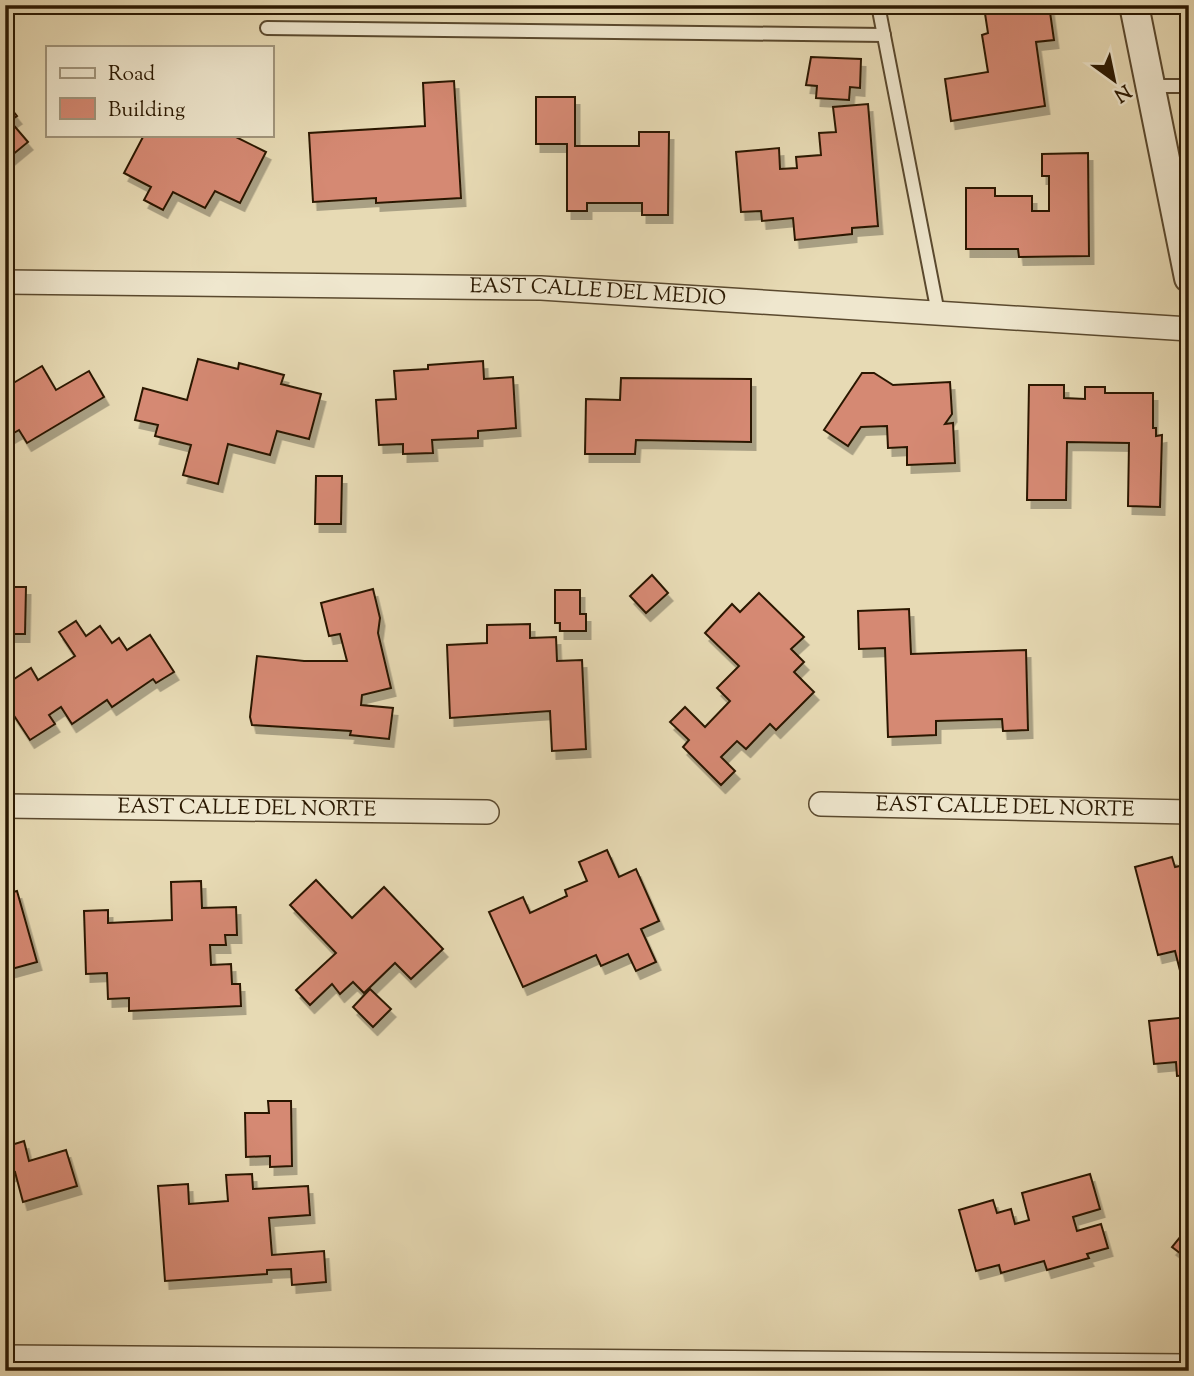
<svg xmlns="http://www.w3.org/2000/svg" width="1194" height="1376" viewBox="0 0 1194 1376" font-family="'Sorts Mill Goudy',serif">
<defs>
<filter id="shadow"><feDropShadow dx="4.5" dy="8" stdDeviation="0" flood-color="#0004"/></filter>
</defs>
<rect width="100%" height="100%" fill="#e7dab4"/>
<filter id="stains"><feTurbulence type="fractalNoise" baseFrequency=".00286" numOctaves="4"/><feColorMatrix values="0 0 0 0 .2 0 0 0 0 .09 0 0 0 0 .02 0 0 0 .5 -.17"/></filter>
<radialGradient id="worn" r=".72"><stop offset=".6" stop-color="#630" stop-opacity="0"/><stop offset="1" stop-color="#630" stop-opacity=".3"/></radialGradient>
<g fill="#d58973" stroke="#2b1902" stroke-width="2" filter="url(#shadow)">
<polygon points="996,5 1049,5 1054,40 1036,42 1045,106 951,121 945,79 988,72 982,35 988,33 984,7"/>
<polygon points="811,57 861,59 860,88 850,87 849,100 816,98 817,86 806,85"/>
<polygon points="454,81 461,198 376,203 376,198 313,202 309,133 425,126 423,83"/>
<polygon points="536,97 575,97 575,146 639,146 639,132 669,132 668,215 642,215 642,203 587,203 587,211 567,211 567,144 536,144"/>
<polygon points="5,101 17,116 10,121 28,142 5,161"/>
<polygon points="868,104 878,226 852,228 852,234 795,240 793,218 762,221 761,211 741,212 736,152 779,148 780,169 797,168 796,157 821,155 819,133 836,132 833,107"/>
<polygon points="144,135 190,137 232,135 266,152 240,203 215,191 205,208 173,192 163,210 144,200 151,187 124,173"/>
<polygon points="1088,153 1089,256 1019,257 1018,249 966,249 966,188 995,188 995,196 1032,196 1032,211 1049,211 1049,176 1042,176 1042,154"/>
<polygon points="198,359 238,369 239,363 284,375 281,384 321,394 309,439 277,431 270,455 228,444 218,484 183,475 191,445 155,436 158,425 135,420 143,388 187,400"/>
<polygon points="483,361 484,379 513,377 516,428 478,431 478,438 432,440 433,453 403,454 403,444 379,445 376,400 396,399 394,371 428,369 428,365"/>
<polygon points="42,366 56,390 89,371 104,397 27,443 19,430 5,438 5,388"/>
<polygon points="862,373 874,373 893,385 950,382 952,414 945,424 953,423 955,463 907,465 907,447 888,448 887,426 861,427 848,446 824,430"/>
<polygon points="621,378 751,379 751,442 636,440 635,454 585,454 586,399 620,400"/>
<polygon points="1029,385 1064,385 1064,398 1085,399 1085,387 1105,387 1105,393 1153,393 1153,428 1156,428 1156,436 1162,435 1160,507 1128,506 1129,443 1067,442 1066,500 1027,500"/>
<polygon points="316,476 342,476 341,524 315,524"/>
<polygon points="652,575 668,593 646,613 630,596"/>
<polygon points="5,587 26,587 25,634 5,634"/>
<polygon points="373,589 380,618 378,633 391,688 362,695 361,705 393,708 389,739 350,735 351,731 252,725 250,717 257,656 304,661 347,661 340,634 329,636 321,603"/>
<polygon points="555,590 580,590 580,614 586,614 586,631 560,631 560,623 555,623"/>
<polygon points="759,593 804,637 791,649 804,662 794,672 814,692 776,730 770,724 746,749 737,741 721,757 735,771 721,785 683,747 689,740 670,722 685,707 705,727 730,701 717,688 739,666 705,633 732,604 740,612"/>
<polygon points="909,609 911,654 1026,650 1028,730 1003,731 1002,719 936,721 936,735 888,737 885,648 859,649 858,611"/>
<polygon points="76,621 86,636 100,626 112,643 119,638 127,650 150,635 174,672 156,683 153,679 112,707 107,700 72,724 61,707 49,715 55,724 30,740 5,702 5,685 31,668 38,680 75,656 59,632"/>
<polygon points="530,624 530,638 556,637 557,661 582,660 586,749 552,751 550,711 450,718 447,645 487,643 487,625"/>
<polygon points="607,850 619,877 636,869 659,921 641,929 656,962 636,971 628,954 601,966 596,955 523,987 489,912 523,897 530,913 567,896 565,890 587,881 579,862"/>
<polygon points="1172,857 1175,867 1189,864 1187,998 1175,951 1158,955 1135,867"/>
<polygon points="316,880 352,918 384,887 443,949 411,979 395,963 364,993 353,982 340,994 332,984 310,1005 296,990 336,953 290,905"/>
<polygon points="201,881 202,908 236,907 237,935 225,935 226,945 210,945 211,965 231,964 232,984 240,984 241,1006 129,1011 129,998 108,999 107,973 86,974 84,911 108,910 108,923 172,920 171,882"/>
<polygon points="17,891 37,962 8,970 5,894"/>
<polygon points="370,989 391,1009 373,1027 353,1007"/>
<polygon points="1189,1017 1189,1075 1177,1076 1176,1062 1154,1064 1149,1021"/>
<polygon points="268,1101 291,1101 292,1166 270,1167 270,1156 246,1157 245,1113 269,1113"/>
<polygon points="24,1141 29,1161 66,1150 77,1186 23,1202 15,1172 5,1175 5,1147"/>
<polygon points="252,1174 253,1189 308,1186 310,1215 269,1218 272,1255 324,1251 326,1282 292,1285 291,1269 267,1270 267,1274 165,1281 158,1186 188,1184 189,1204 228,1201 226,1175"/>
<polygon points="1090,1174 1100,1209 1073,1217 1077,1231 1101,1224 1108,1248 1087,1254 1089,1258 1047,1270 1044,1261 1001,1273 999,1265 976,1271 959,1210 993,1200 997,1213 1011,1209 1015,1224 1029,1220 1022,1193"/>
<polygon points="1189,1226 1189,1260 1172,1247"/>
</g>
<g fill="none" stroke-linecap="round" stroke-linejoin="round">
<g stroke="#5a492e" stroke-width="16">
<g id="service">
<polyline points="878,5 938,313"/>
<polyline points="267,28 884,35"/>
<polyline points="1151,86 1189,86"/>
</g>
</g>
<g stroke="#5a492e" stroke-width="26">
<g id="minor">
<path id="s1" d="M5,282l536,6 648,41"/>
<path id="s2" d="M821,804l368,8"/>
<path id="s3" d="M5,806l482,6"/>
<polyline points="5,1357 1189,1366"/>
</g>
</g>
<g stroke="#5a492e" stroke-width="32">
<polyline id="tertiary" points="1134,5 1189,278"/>
</g>
<use href="#service" stroke="#efe7ce" stroke-width="12"/>
<use href="#minor" stroke="#efe7ce" stroke-width="23"/>
<use href="#tertiary" stroke="#efe7ce" stroke-width="28"/>
</g>
<g text-anchor="middle" dominant-baseline="central" stroke-width="7" stroke-linejoin="round" paint-order="stroke">
<g font-size="21" fill="#2b1902" stroke="#efe7ce">
<text stroke="none"><textPath href="#s1" startOffset="593">EAST CALLE DEL MEDIO</textPath></text>
<text stroke="none"><textPath href="#s2" startOffset="184">EAST CALLE DEL NORTE</textPath></text>
<text stroke="none"><textPath href="#s3" startOffset="242">EAST CALLE DEL NORTE</textPath></text>
</g>
</g>
<rect width="1194" height="1376" fill="none" stroke="#e7dab4" stroke-width="28"/>
<rect x="7" y="7" width="1180" height="1362" fill="none" stroke="#2b1902" stroke-width="3.5"/>
<rect x="14" y="14" width="1166" height="1348" fill="none" stroke="#2b1902" stroke-width="2"/>
<rect x="46" y="46" width="228" height="91" fill="#efe7ce" stroke="#a1957c" stroke-width="2"/>
<rect x="60" y="68" width="35" height="10" fill="#efe7ce" stroke="#a1957c" stroke-width="2"/>
<text x="108" y="80" font-size="21" fill="#2b1902">Road</text>
<rect x="60" y="98" width="35" height="21" fill="#d58973" stroke="#a1957c" stroke-width="2"/>
<text x="108" y="116" font-size="21" fill="#2b1902">Building</text>
<g transform="translate(1114 80) rotate(147)" stroke="#efe7ce" stroke-width="5" paint-order="stroke">
<path d="M0-5L12 26L0 18L-12 26Z" fill="#2b1902"/>
<text y="-10" font-size="19" font-weight="bold" text-anchor="middle" fill="#2b1902">N</text>
</g>
<rect width="100%" height="100%" filter="url(#stains)"/>
<rect width="100%" height="100%" fill="url(#worn)"/>
</svg>
